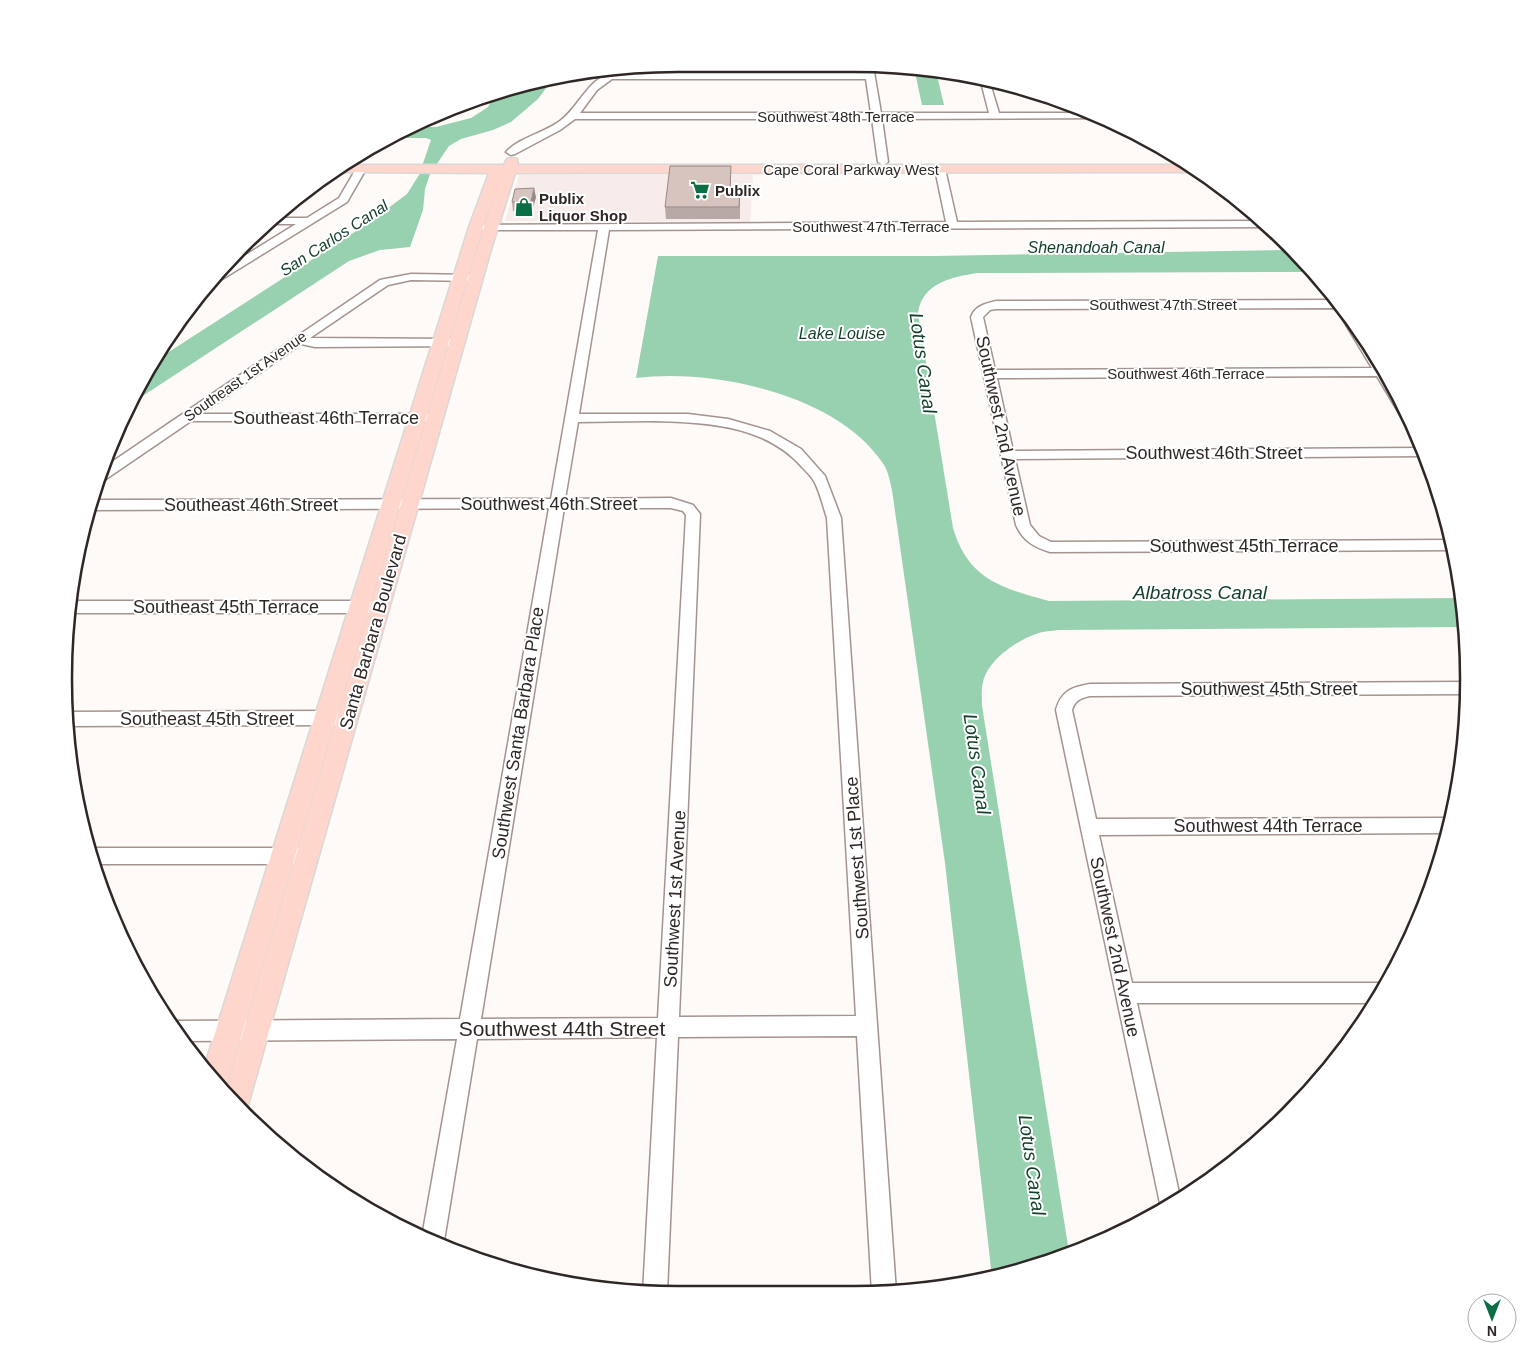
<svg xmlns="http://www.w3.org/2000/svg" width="1532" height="1358" viewBox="0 0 1532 1358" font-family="Helvetica,sans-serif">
<rect width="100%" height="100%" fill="#fdfaf8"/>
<g fill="#f7ece9">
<polygon points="513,171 739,171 739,174 519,173 516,175 502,221 505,223 741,224 496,228"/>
<polygon points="519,175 753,175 750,222 505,221"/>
</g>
<g fill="#98d1af">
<polygon points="914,68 936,71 944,105 922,105"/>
<polygon points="552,80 538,99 511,122 493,130 461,139 449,146 430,174 425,189 423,210 410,247 380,250 349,261 135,401 161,357 367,224 407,194 419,175 431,140 426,138 390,138 407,127 436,127 471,118 488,107 495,94 520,85"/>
<path d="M1290,250l21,22 -334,1c-25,4 -55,10 -59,40l35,215c15,51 48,60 96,73l411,-3 5,29 -406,3c-7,1 -16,1 -23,4 -20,7 -48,26 -53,48 -2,8 -1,17 -1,24l87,546 -56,21 -21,4 -47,-414 -53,-373c-2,-8 -4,-21 -10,-28 -46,-68 -170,-94 -246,-84l22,-122h276z"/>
</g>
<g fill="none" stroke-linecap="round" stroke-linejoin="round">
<g stroke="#a4938e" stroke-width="3">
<g id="minor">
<path d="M865,65l8,1 8,47h108l-9,-35 9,2 10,33h95l9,5 -221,1 6,43 -5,3 -5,-3 -6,-43h-297l-15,11 -45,24 -4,1 -5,-3c14,-15 38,-19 54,-31 19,-14 27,-41 51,-48h255zM612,79h254l5,34h-291l17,-23z"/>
<polygon points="361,166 366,169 347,202 219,281 212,282 225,268 296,224 267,224 272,218 307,218 339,198 356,169"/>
<path d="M940,166l5,3 12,53 306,-1 5,6 -659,3 -30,184h109l40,5 42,12 31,18 24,27 16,42 55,774 -24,1 -15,-257 -179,1 -11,256h-24l14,-256 -180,2 -33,202 -1,3 -21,-7 35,-198 -272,2 -13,-18 6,-2 282,-2 89,-511 -457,2 1,-10 458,-1 47,-269h-122l-4,-1 -1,-2 1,-2 474,-3 -11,-53zM647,421c53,1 117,2 155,46 4,4 9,9 12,14 6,11 9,25 13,37l29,498 -177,1 21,-503 -7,-9 -22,-7 -106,1 13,-77zM564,508h107l12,3 3,4 -28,503 -177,1z"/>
<polygon points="411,274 475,275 481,278 475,281 411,280 388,285 310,338 455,339 461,343 459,346 315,347 301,344 201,414 430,414 437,418 435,421 191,421 106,479 100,480 103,468 380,280"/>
<path d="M1337,300l68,107 7,19 -6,-1 -29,-49 -380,2 16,73 407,-3 3,8 -408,3 15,66 9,11 12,6 400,-2 1,10 -402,2c-16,-5 -27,-11 -34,-27l-45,-208c5,-12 14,-13 25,-16zM1336,308l36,60 -377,2 -12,-53 7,-7 6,-1z"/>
<polygon points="73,601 371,601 376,603 379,607 376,611 371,613 72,613"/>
<path d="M1465,682v12l-375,2c-9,2 -15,4 -18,14l24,109 353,-1 -3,15 -347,2 33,148h249l5,3 -12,17h-237l43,194 -19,11 -105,-498c5,-19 16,-23 34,-26z"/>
<polygon points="336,711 342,713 344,718 342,723 336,725 66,726 65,712"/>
<polygon points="92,848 308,848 314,850 317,856 314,862 308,864 95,864 89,849"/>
</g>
</g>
<g stroke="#d9d8d8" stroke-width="3">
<polygon id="major" points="512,158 517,159 518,165 1187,165 1196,172 515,173 492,246 246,1112 225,1093 478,246 497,186 483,227 228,1081 223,1091 204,1068 469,227 489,173 340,172 350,165 504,165 507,159"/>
</g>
<use href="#minor" fill="#fff" fill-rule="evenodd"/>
<use href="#major" fill="#fed6cb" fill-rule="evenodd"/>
</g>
<g fill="#b9a9a4">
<polygon points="731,178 731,191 740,191 740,219 666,219 665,207"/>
<polygon points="536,197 532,211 513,211 512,202"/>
</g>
<polygon fill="#968986" points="534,188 536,197 532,211 531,202"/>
<g fill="#d7c4bf" stroke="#968986">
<polygon points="670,166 731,166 730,191 740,191 739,207 665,207"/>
<polygon points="534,188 531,202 512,202 515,189"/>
</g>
<defs>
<g id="supermarket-bare" transform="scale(1.5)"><path d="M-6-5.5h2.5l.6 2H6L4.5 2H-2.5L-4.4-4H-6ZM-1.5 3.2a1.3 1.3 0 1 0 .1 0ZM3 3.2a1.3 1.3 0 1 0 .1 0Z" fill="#0b6e44" stroke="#fff" stroke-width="2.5" paint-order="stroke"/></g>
<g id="shop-bare" transform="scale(1.5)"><path d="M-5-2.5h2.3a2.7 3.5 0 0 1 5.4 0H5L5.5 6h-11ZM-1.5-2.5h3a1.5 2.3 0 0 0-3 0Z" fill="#0b6e44" stroke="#fff" stroke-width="2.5" paint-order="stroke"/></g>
</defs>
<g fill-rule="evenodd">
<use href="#supermarket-bare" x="700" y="190"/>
<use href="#shop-bare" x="524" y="207"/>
</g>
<g text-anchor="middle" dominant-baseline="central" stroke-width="4" stroke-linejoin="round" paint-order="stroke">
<g font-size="15" fill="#2e2725" stroke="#fff">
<text x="836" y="116">Southwest 48th Terrace</text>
<text x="851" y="169">Cape Coral Parkway West</text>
<text x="871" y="226">Southwest 47th Terrace</text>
<text x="1163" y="304">Southwest 47th Street</text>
<text x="1186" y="373">Southwest 46th Terrace</text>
<text transform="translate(245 376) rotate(-35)">Southeast 1st Avenue</text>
</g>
<g font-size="15" font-weight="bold" fill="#2e2725" stroke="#fff" text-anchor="start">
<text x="715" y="190">Publix</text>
<text x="539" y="198">Publix<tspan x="539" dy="17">Liquor Shop</tspan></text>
</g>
<g font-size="16" font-style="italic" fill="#113e28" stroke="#fff">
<text transform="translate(334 238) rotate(-33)">San Carlos Canal</text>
<text x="1096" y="247">Shenandoah Canal</text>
<text x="842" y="333">Lake Louise</text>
</g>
<g font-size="18" fill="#2e2725" stroke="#fff">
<text x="326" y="418">Southeast 46th Terrace</text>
<text transform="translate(1001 426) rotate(78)">Southwest 2nd Avenue</text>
<text x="1214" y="453">Southwest 46th Street</text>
<text x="549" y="504">Southwest 46th Street</text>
<text x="251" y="505">Southeast 46th Street</text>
<text x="1244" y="546">Southwest 45th Terrace</text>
<text x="226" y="607">Southeast 45th Terrace</text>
<text transform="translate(373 632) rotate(-74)">Santa Barbara Boulevard</text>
<text x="1269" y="689">Southwest 45th Street</text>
<text x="207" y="719">Southeast 45th Street</text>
<text transform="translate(518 733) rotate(-81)">Southwest Santa Barbara Place</text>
<text x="1268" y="826">Southwest 44th Terrace</text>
<text transform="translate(857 858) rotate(-94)">Southwest 1st Place</text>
<text transform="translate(675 899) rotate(-87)">Southwest 1st Avenue</text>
<text transform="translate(1115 947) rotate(78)">Southwest 2nd Avenue</text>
</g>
<g font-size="19" font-style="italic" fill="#113e28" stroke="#fff">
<text transform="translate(923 363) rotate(82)">Lotus Canal</text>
<text x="1200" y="592">Albatross Canal</text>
<text transform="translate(977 764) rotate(82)">Lotus Canal</text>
<text transform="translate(1032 1165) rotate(82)">Lotus Canal</text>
</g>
<g font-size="21" fill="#2e2725" stroke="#fff">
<text x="562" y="1028">Southwest 44th Street</text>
</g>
</g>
<path d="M0 0H1532V1358H0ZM678 72H854A606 606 0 0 1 1460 678V680A606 606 0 0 1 854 1286H678A606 606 0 0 1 72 680V678A606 606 0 0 1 678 72Z" fill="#fff" fill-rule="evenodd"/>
<path fill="none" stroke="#2e2725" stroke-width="2.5" d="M678 72H854A606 606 0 0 1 1460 678V680A606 606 0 0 1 854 1286H678A606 606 0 0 1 72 680V678A606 606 0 0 1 678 72Z"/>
<g transform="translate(1492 1318) rotate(180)"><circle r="24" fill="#ffffff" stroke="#aba9a8"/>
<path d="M0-4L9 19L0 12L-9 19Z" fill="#0b6e44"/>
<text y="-8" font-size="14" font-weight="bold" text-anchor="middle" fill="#2e2725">N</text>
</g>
</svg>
